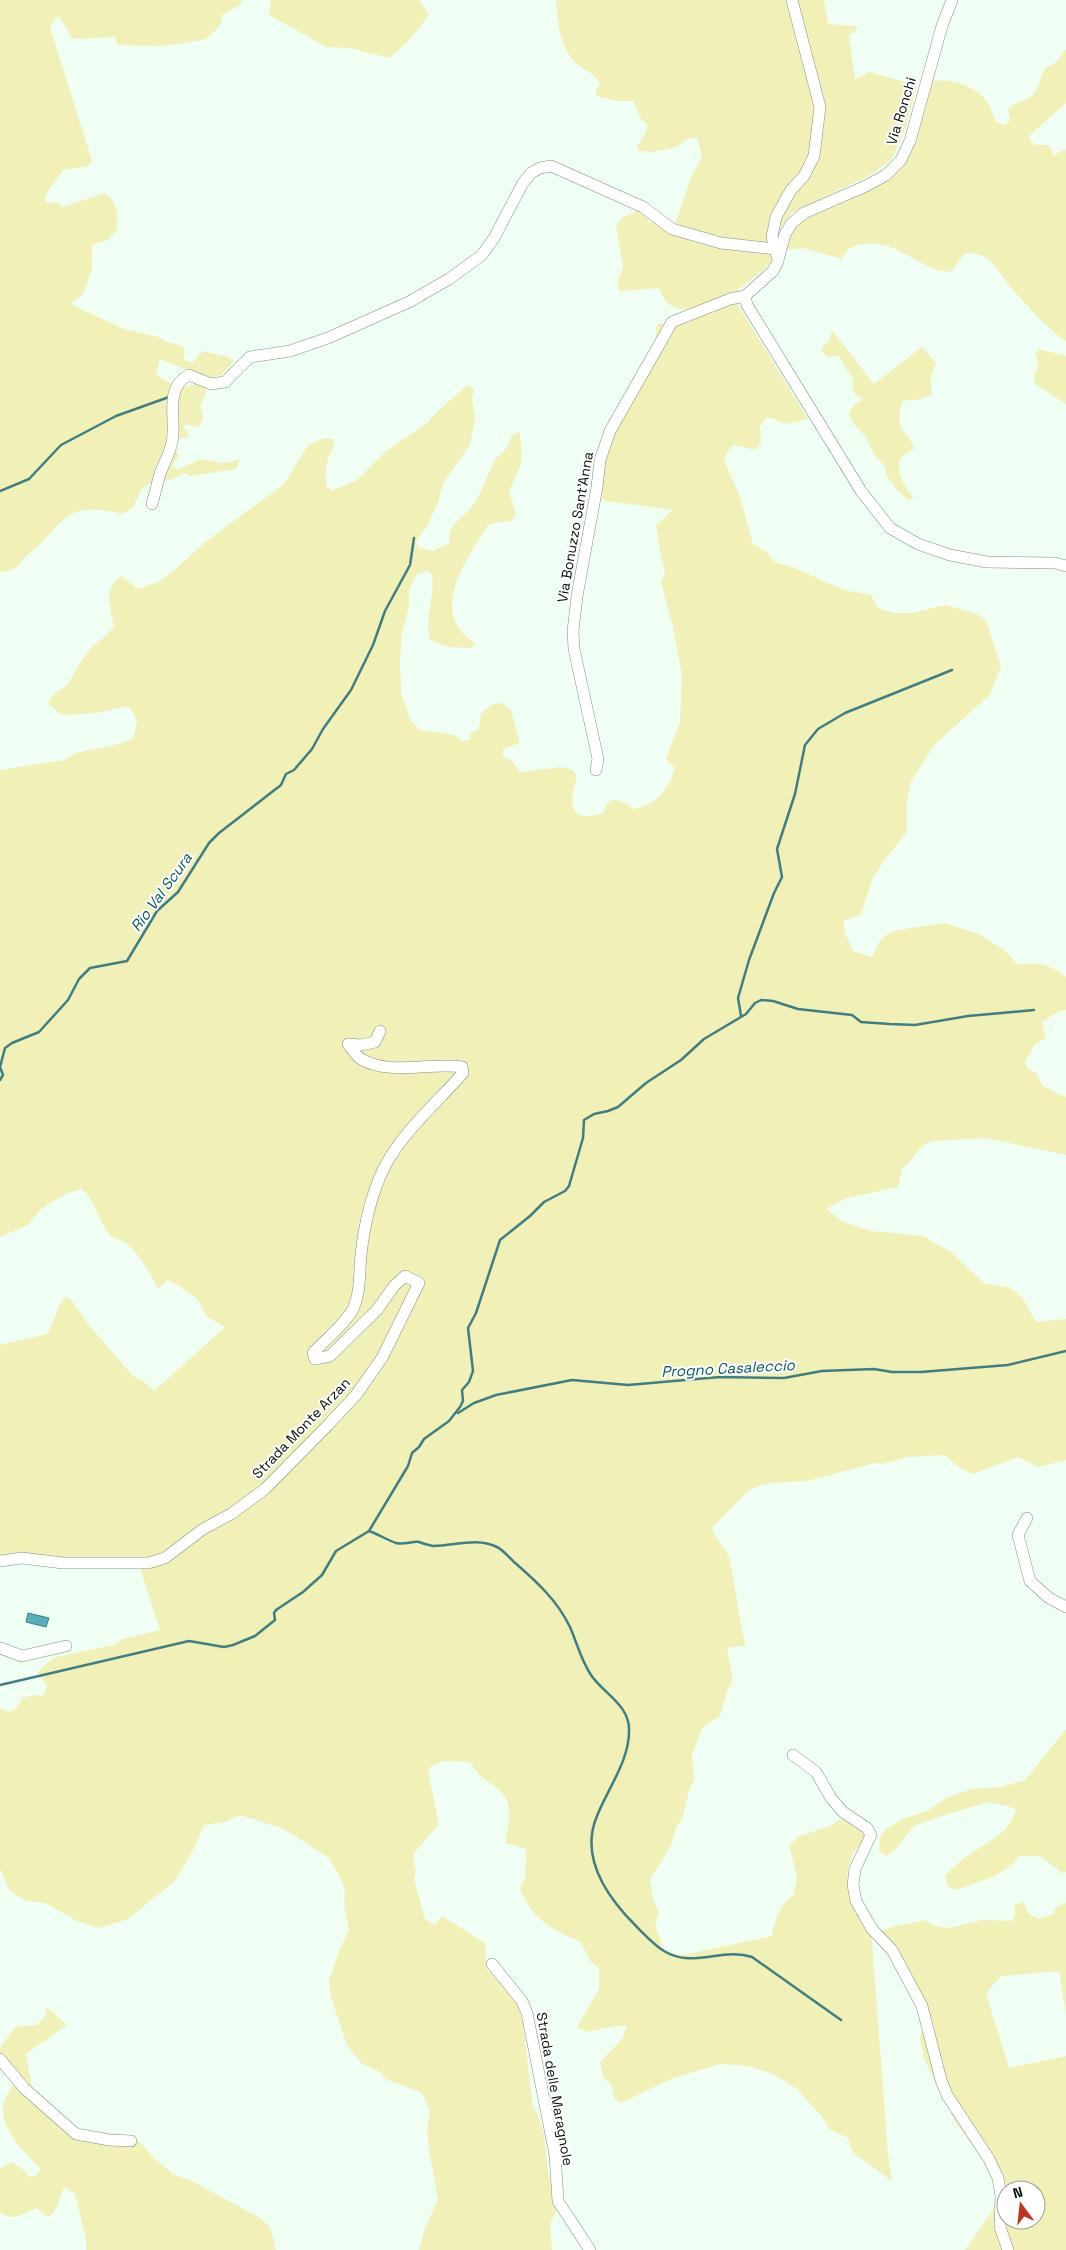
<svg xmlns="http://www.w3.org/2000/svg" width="1066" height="2250" viewBox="0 0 1066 2250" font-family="'Space Grotesk',sans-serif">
<rect width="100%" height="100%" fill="#effff4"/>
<g fill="#f1f0b6" fill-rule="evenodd">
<path d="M0,0h243l-5,6 -16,9 -2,11 -14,13 -15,3 -29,4 -45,-1 -2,-8 -42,2 -15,-24 -8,12 42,134 -4,5 -25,4 -17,24 -1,8 12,1 6,4 42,-14c13,9 13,23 12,37l-9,10 -16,5v23l-8,25 -14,11 54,25 35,8 5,4 19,5 2,6 -2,7 6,3 6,-1 3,-6 5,-4 25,6 6,4 -14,15 -20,3 -11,-8 -29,-12 -4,16 24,13 19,-5 6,3 1,7 -5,12 2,14 -3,6 -6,2 -5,-3 -6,2 7,11 -13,2 -5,4 7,12 -7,11 5,4 24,-11 24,4 15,-4 -4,10 -46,7 -5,-3 -15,7 -20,3 -8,6 -9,18 -10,7c-63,-15 -55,9 -98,43 -4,3 -6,9 -10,11 -4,3 -11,3 -15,4z"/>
<polygon points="271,0 419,0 429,15 412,37 390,58 349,48 326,47 269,15"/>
<path d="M556,0h268l4,24 29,2 -1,5 -7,4 6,45 14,-8 48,13 -11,41 -14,33 -23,17 -76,36 -15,19 -4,26 -7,10 -33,26v6l74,120 -21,5 -20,-7 -7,9 1,17 -5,7 -22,-5 -7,7 -3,9 16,36 13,47 14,8 7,10 18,5 52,23 27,5 7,13 16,5h18l33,-8 32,9 9,6 15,46 -11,29 -54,48 -25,38 -4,19v32l-22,27 -13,21 -11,35 -18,6 2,12 8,18 19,6 7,-15 7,-7 12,-5 46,-7 35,11 25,16 14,15c21,-3 31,-1 48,12v33l-7,1 -17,11 4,16 -11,6 -10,18 3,7 8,4 7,13 23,11v58l-80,-17 -52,3c-18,4 -18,19 -32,27l-4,19 -51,11 -21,11 17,13 28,9 52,5 29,17 33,31 22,3 8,4 8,8 13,23 30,-3v141l-28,7 -20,-10 -45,17 -16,-8 -12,-11 -37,2 -26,7 -7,-1 -68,18 -35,2 -14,3 -10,5 -36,37c3,12 14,19 17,30 7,28 9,57 16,85l-1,3 -14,1 -3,4 6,28 -6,12 -7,25 -17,11 -11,27 2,26 -5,11 -7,28 -5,6 -6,20 -21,35 3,19 6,14 -4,11 9,27 16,4 8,-1 84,-18c1,-13 9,-34 22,-41l3,-19 -8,-30 9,-9 34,-12 9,-6 17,6 9,12c-30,25 -23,68 4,92l17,225 4,27 -39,-28 -5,-15 -19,-9 -5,-10 -27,-30 -24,-15 -26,-8 -26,-2 -48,14 -52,25 -7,-5 -3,-14 -7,-5 -4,-16c11,-15 23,-19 27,-37h-12l-28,6 -10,-5 22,-38v-21l-9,-7 -9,-19c-30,-13 -49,-22 -61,-54l5,-9 1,-30 -21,-6c3,-15 9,-39 -4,-51 -12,-11 -22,-14 -31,-30l-26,-1 -13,5 -3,6 11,52 -24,28 -2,7 3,12 -2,8 11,40 10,6 7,-9 43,27 1,25 31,36 6,19 10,84 4,5 7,23 4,38 7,29 1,9 -6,13 2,26h-133l5,-19 14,-32 -9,-49 -2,-21 3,-17 -8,-19 -36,-14 -6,-7 -19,-9 -14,-18 -16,-48 -2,-16 10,-30 10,-21 -5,-24 1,-14 -4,-13 -12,-21 -45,-29 -44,-14 -14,7 -22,3 -13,29 -17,28 -46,37 -29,9 -22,-7 -32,-18 -20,-2 -16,-11 -9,-21v-161l10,4 9,-7 3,-7 11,-3 10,1 4,-10 -10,-13 12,-12 7,-4 57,-12 10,-6 37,-9 -22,-68 -138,-4v-213l47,-11c7,-12 10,-26 17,-37l6,1 18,26 45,52 10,5 11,10 71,-64 -19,-11 -5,-12 -6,-7 -19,-13 -9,-4 -9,9c-9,-18 -18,-35 -34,-47 -5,-3 -10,-3 -14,-7 -11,-13 -15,-36 -29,-46l-10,3 -16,8 -15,10 -12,15 -28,12v-467l65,-10c11,-10 27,-10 41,-13 9,-2 18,-5 27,-8l4,-17 -7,-15h-7l-26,6 -36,2 -13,-12 6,-9 14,-10 12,-21 10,-14 24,-21c-3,-20 -12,-39 7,-52l17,13 20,-7 18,-13 28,-26 80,-59 24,-39 17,-7 8,1 1,7c-8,13 -10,27 -7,41l5,4 25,-11 29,-29 42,-29 10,-11 29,-26 7,5 -2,8 3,19 -5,28 -27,38 -5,19 -10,23 -12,16 2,6 15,4 16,-8c-1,-21 16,-25 26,-41 8,-13 13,-29 20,-42 2,-4 6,-5 8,-8 5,-5 7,-11 9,-17l8,-3 2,29 -13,31 7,21 -4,8c-10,2 -14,0 -24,4 -16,27 -52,73 -28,105 3,5 10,9 15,13l-3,5 -23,-1 -19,-7c-6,-21 5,-43 2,-65l-4,-4 -11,3 -8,16v17l-7,25 -2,28 1,33 10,28 9,9 34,5 9,6 8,-2 -1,-5 9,-5 2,-16 12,-9 9,-1 9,7 9,33 -17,6v7l9,5 8,11 42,-5 11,3 4,6c-7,27 -11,48 26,37l5,-11 7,-3 12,5 5,5c23,-2 37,-20 43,-41l-9,-9 14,-37 2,-47 -10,-52 -11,-40 4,-12 -5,-20 -4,-26 17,-15 -81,-11 7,-54 10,-25 45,-65 3,-31 32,-1 6,-13c-20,-1 -28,-2 -36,-22l-40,3 -1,-11 5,-13 -7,-41 5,-8 17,-7 8,3 2,7 15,4 13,-3 15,-45 11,-20 -5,-20 -12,3 -8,7 -24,5 -14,-1 -2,-5 8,-12 3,-9 -7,-6 -8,-18h-16l-21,-5v-5l4,-8c-8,-13 -14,-10 -24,-20 -17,-17 -18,-41 -20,-63z"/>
<path d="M1066,49v54l-36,32v6l6,4h12l4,6v5l14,-7v192c-20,-13 -37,-34 -53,-51 -14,-15 -23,-42 -49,-36l-13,18c-8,-1 -16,-2 -23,-6 -12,-5 -23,-13 -35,-18 -15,-7 -46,-8 -51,11l-39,-11 -17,2 6,-18 8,-10 60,-27 34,-21 37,-92c15,-5 41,3 52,15 7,6 9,16 13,25l9,3 5,-4 -2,-12c8,-9 16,-6 24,-13 8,-8 8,-20 14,-29 12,-3 13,-10 20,-18z"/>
<path d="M832,330l42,54 48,-37 14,16 -5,14 1,17 -10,5 -20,2c-2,10 -5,21 1,30 5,7 9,9 11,18l-12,7c-8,13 2,31 12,42l-6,2 -11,-10 -10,-14 -3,-11 -10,-10 -8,-18 -13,-14 -4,-11 5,-7 9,-6 -8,-5 -3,-6c4,-11 -3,-13 -7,-21 -3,-4 -3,-8 -6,-11l-12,1 -5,-6v-4l7,-6z"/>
<path d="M1039,349l27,7v48l-31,-20 -1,-10c6,-7 5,-12 1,-20z"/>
<path d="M1066,1729v143l-4,1 -22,-17h-20c-16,20 -41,26 -65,34l-7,-3 -3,-11c8,-8 17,-17 27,-23 20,-14 35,-18 44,-43l-8,-4 -19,-4 -45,13 -30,11 -19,24 -9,6 -7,-5 1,-14 6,-8 17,-10 24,-8 21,-14 24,-8 29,-2 24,-7z"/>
<path d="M1024,1902l4,11 11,6 15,-5 1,-6 11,-5v112l-7,-44 -58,5 -15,17 23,75 57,-12v194h-101l28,-40 4,-19 -13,-35 -13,-12 -16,-23 -31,-62 -4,-21 5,-18 -2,-7 -10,-11 -32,-70 11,-5 32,-7 10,6 16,2 32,-8 30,1 3,-6 -1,-10zM1006,2190h30v30h-30z"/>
<path d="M47,2007l20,18 -41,29 7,38 43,39 55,7 9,4 12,14 21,18 17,6 67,36 13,11 6,23h-190v-11l-11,-45 -10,-7c-9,12 -2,19 -17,30l-12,-9c-13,6 -24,14 -36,4v-44l11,-6 13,8 5,7 6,-1 6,-7c-16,-16 -41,-39 -38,-65 3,-9 10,-19 16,-26l-4,-5 -15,-2v-23l15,-21 22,-2 8,-9z"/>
</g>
<polygon fill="#56b0bc" stroke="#3e7f86" points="28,1613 49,1618 46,1627 26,1622"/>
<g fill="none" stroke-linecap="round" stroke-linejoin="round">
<g stroke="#3e7f86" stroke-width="2.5">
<polyline points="0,491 29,479 61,445 116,416 169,397"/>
<polyline points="741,1016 738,998 749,960 774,893 782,877 777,849 795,794 805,745 818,729 845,713 952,670"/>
<polyline points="0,1080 3,1075 0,1067 5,1048 12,1043 39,1032 68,1000 79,979 90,968 127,961 157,911 178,892 209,843 219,833 281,785 286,774 294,770 312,749 323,729 351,690 373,645 385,611 410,565 414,538"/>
<polyline points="458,1413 474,1403 496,1395 572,1380 628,1385 720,1377 784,1378 822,1371 874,1369 892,1372 921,1372 1008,1365 1066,1351"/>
<path d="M369,1531c9,3 18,9 27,12 8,2 16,-2 23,-1 5,2 9,3 14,4 22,0 43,-9 64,1 6,3 12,10 17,15 22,19 43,38 56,65 7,16 11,33 21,48 12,18 38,30 38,54 1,31 -21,59 -32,87 -18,42 11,82 39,110 9,9 18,19 28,25 29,18 58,-4 88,6l89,63"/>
<polyline points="0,1685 189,1641 224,1647 233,1645 255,1636 275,1620 274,1613 276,1610 303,1592 322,1575 336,1551 369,1531 408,1466 412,1453 419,1447 424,1439 449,1421 460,1407 463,1401 462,1390 469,1382 473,1371 468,1328 476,1313 500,1240 530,1216 544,1202 565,1191 569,1186 583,1138 584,1120 594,1114 608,1111 618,1107 646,1083 681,1060 704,1039 746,1014 755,1003 761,1000 773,1001 798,1009 852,1015 861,1022 890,1024 915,1025 968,1016 1034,1010"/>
</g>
<g stroke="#7e9084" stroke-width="12">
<g id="minor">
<polyline points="952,0 942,26 910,141 901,160 886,175 866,186 804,213 792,223 785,234 777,264 772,272 745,296 747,305 861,491 890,528 918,544 950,555 987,562 1055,563 1066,566"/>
<polyline points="777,256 772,237 776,217 791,190 804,176 814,156 820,107 792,0"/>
<path d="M152,504c3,-10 5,-20 8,-30 4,-11 10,-21 12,-32 5,-22 -9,-54 17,-67l22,9 14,-2 25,-25 40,-6 38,-13 81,-36 40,-23 33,-24 12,-17 29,-55 8,-10 9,-5 11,-2 92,41 29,22 49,14 54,6"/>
<polyline points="596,770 598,759 574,649 573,631 577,596 597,487 600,460 610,431 672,322 730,299 745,296"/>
<polyline points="1027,1518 1018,1535 1030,1581 1049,1598 1066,1607"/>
<path d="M0,1561l22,-3 41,5h85l17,-5 38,-29 28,-15 34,-25 62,-63 29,-31 26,-37 37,-75 -14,-7 -11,10 -17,24 -47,46 -15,3 -2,-6c13,-14 29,-26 39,-42 9,-17 7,-38 9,-56 3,-29 10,-59 22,-85 18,-37 53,-66 80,-97l-1,-6c-31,-5 -73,9 -101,-8 -5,-3 -9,-10 -13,-15l13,1 14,-3 5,-11"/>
<polyline points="0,1648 22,1656 66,1646"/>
<polyline points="793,1755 816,1772 831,1798 843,1812 867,1828 871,1835 855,1869 853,1885 856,1901 872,1929 892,1950 922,2006 941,2080 947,2095 989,2159 998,2178 1001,2196 1000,2227 1008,2250"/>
<polyline points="492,1964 522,2001 527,2013 555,2155 558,2201 590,2250"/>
<polyline points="0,2059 24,2088 76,2134 110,2140 131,2141"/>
</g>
</g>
<use href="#minor" stroke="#fff" stroke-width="11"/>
</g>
<g text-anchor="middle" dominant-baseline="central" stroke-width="4" stroke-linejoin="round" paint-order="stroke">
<g font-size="14" fill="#070d09" stroke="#fff">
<text transform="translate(901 111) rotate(-73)">Via Ronchi</text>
<text transform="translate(575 527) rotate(-80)">Via Bonuzzo Sant'Anna</text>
<text transform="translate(301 1428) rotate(-46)">Strada Monte Arzan</text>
<text transform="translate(555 2089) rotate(80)">Strada delle Maragnole</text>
</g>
<g font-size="15" font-style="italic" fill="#065861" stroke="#fff">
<text transform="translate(161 892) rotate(-54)">Rio Val Scura</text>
<text transform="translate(728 1368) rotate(-3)">Progno Casaleccio</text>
</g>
</g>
<g transform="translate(1021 2205) rotate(345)"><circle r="24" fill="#ffffff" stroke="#9c9e9d"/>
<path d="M0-4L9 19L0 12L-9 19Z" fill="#bf331f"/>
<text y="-8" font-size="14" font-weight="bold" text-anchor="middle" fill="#070d09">N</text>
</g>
</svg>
